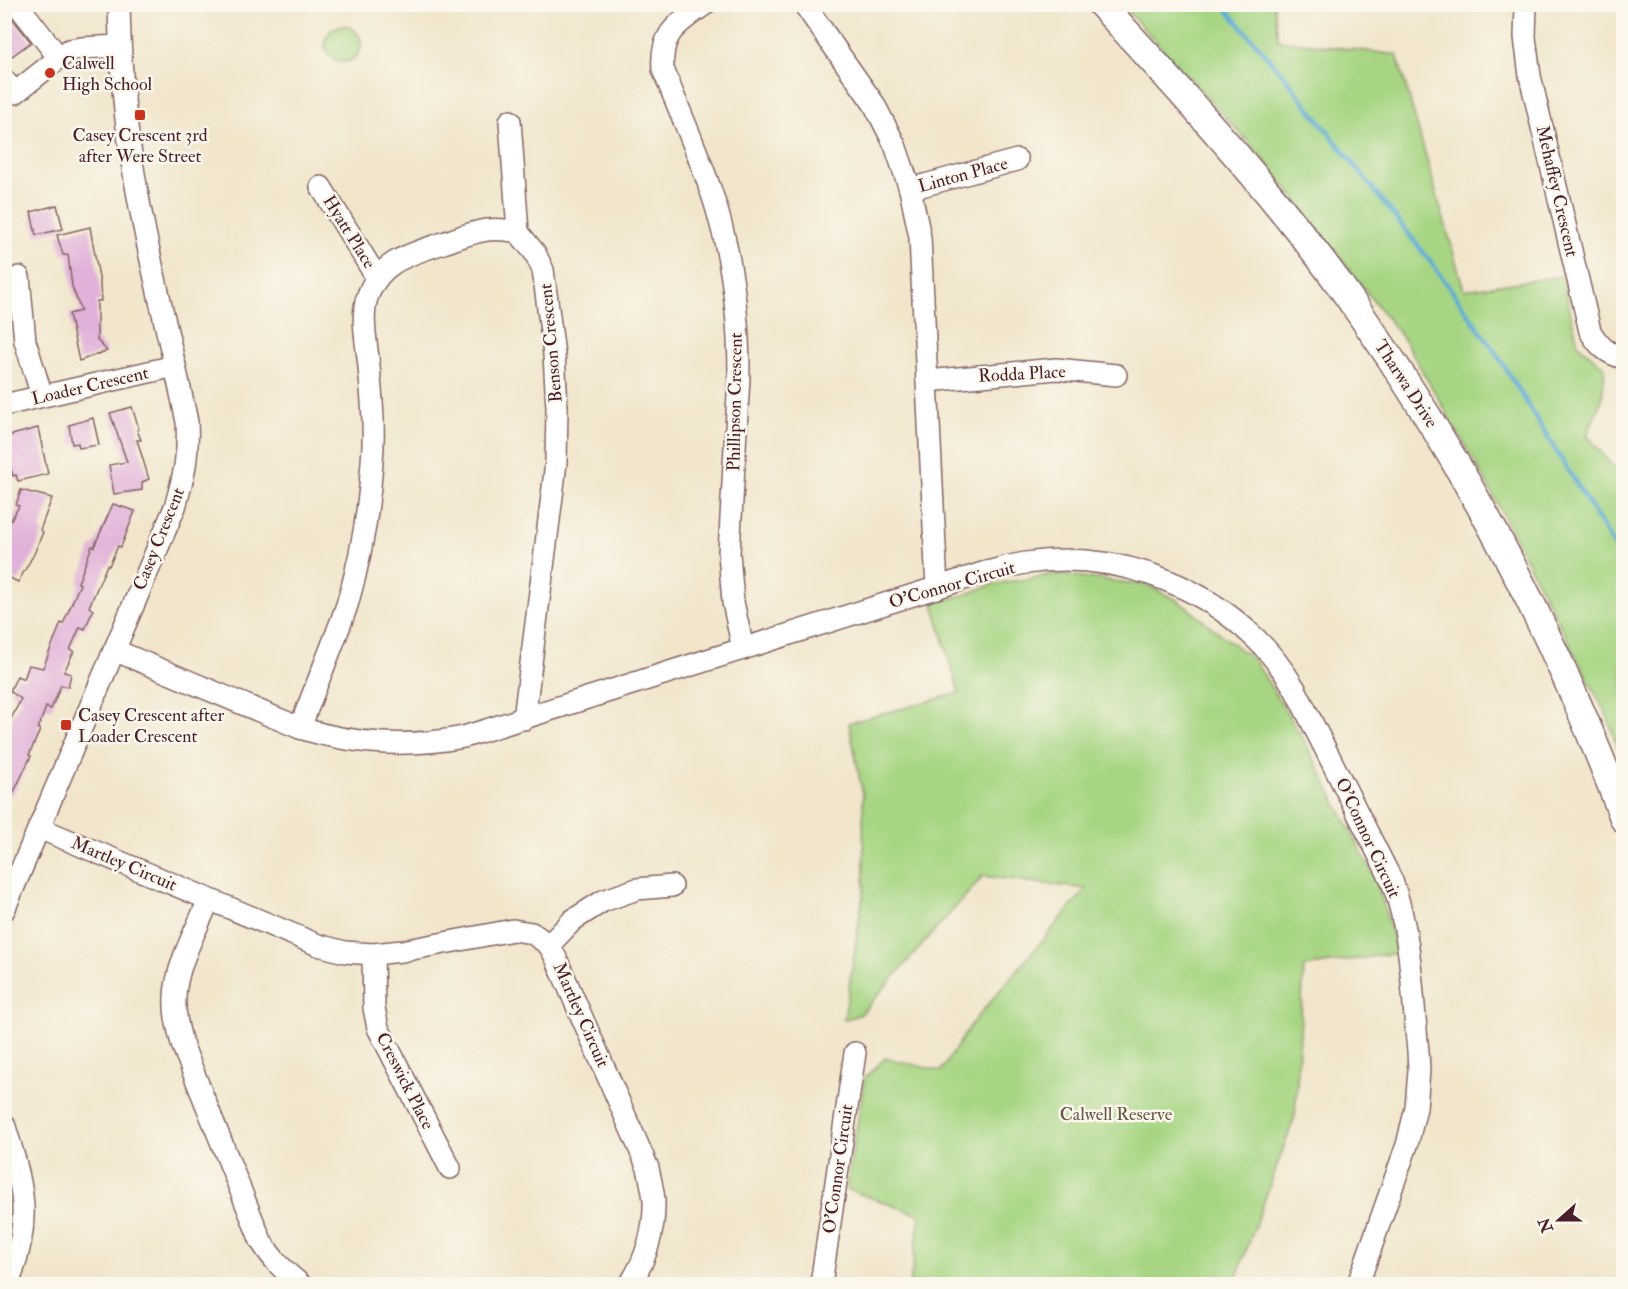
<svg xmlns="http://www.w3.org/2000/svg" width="1628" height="1289" viewBox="0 0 1628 1289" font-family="'IM FELL Double Pica',serif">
<rect width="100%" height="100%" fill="#fbf7ec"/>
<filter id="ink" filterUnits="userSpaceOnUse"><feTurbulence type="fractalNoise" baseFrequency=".0167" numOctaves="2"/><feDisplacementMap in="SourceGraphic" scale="12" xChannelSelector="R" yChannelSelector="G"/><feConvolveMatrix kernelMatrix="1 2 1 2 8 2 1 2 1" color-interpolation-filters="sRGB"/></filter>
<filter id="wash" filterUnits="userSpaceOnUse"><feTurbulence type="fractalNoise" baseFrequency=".008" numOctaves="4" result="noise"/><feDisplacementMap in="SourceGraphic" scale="24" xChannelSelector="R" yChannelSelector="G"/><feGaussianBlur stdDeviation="1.35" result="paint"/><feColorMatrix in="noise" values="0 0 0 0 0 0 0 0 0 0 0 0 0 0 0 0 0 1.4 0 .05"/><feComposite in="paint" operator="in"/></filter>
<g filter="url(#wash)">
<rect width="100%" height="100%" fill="#f1e6cc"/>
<g fill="#a7d583" stroke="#787a57" stroke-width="1.5">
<polygon points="1122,5 1274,5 1278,40 1397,55 1464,290 1562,276 1578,344 1605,368 1602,399 1587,435 1613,467 1623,464 1623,765 1608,718 1484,478 1405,341 1264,159"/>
<circle cx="343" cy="44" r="18"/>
<polygon points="1056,574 1146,585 1177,600 1255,661 1305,742 1377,882 1397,953 1304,967 1295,1116 1234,1284 910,1284 920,1215 846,1189 865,1078 885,1058 941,1071 973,1022 1086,889 983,876 861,1014 844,1020 864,889 863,796 849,723 959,693 933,603 967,594 991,585"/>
</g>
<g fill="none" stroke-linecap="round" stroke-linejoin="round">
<polyline stroke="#5aaad4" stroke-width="4.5" points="1222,4 1284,76 1434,266 1496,353 1611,540 1624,563"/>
</g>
<g id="blocks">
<g fill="#e1b1d9">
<polygon points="4,4 9,5 9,11 11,17 31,42 4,62"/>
<polygon points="57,205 63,229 36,235 31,212"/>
<polygon points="90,227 100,283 101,301 97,301 97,340 107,351 79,361 69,314 81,311 72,286 68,255 63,255 57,235"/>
<polygon points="132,407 139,429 137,430 141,440 137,440 149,479 142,482 142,490 114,494 109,465 127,462 110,413"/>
<polygon points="93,418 99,445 79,448 78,443 72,444 69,425"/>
<polygon points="38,428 48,474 18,481 16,475 13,476 4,443 9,442 8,436"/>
<polygon points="21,490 52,498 40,530 43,532 34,554 18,582 4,575 4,533 19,506 16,505"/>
<polygon points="113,504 135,511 121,547 118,546 109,566 107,565 89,607 93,610 85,629 80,627 70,650 74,651 64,672 71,674 68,687 61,685 51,709 46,707 38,729 40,730 29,755 31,756 13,794 4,790 4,733 21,699 10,691 17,676 24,679 29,665 43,668 61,623 63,624 80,584 78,583 92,546 94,547"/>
</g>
</g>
</g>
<g filter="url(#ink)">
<use href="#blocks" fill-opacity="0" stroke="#846563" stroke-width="1.5"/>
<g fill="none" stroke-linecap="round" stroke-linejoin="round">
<g stroke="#846563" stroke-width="24">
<g id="minor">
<path d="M705,4c-27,20 -45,28 -42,65 18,47 40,93 54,141 16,54 22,111 22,167l-10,176 4,49 10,47"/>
<polyline points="804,4 874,104 895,145 910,189 920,237 937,588"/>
<path d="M1526,4l-1,33 5,39 60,255c8,14 17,23 34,27"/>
<polyline points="21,9 59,58"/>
<polyline points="4,80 15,93 69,50 81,48 120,46"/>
<polyline points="510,121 518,232"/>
<polyline points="321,187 377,278"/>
<polyline points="910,189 1017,160"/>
<polyline points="19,277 25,341 42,396"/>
<polyline points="927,381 1056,369 1116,375"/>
<polyline points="4,405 175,366"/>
<path d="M114,650l186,78c55,17 107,20 164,9l522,-165c13,-3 27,-7 40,-9 83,-13 170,17 230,76 15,14 28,32 39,50l97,192c20,54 20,113 26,170l1,19 -3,38 -9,37 -49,139"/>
<path d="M300,728c15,-41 33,-82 47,-123 14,-47 22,-95 25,-143 3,-32 0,-64 -3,-95 -2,-23 -9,-51 -1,-72 13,-35 44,-41 75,-52 15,-5 29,-11 44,-13 10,-1 21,0 31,2l17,21 8,17 11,84 3,54 -1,54 -3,26 -29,231"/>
<path d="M39,828l279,117 27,7 28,2 29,-3 111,-21 19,3 17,12 6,11 93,212c2,10 5,21 6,32 1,30 -8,60 -24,84"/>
<path d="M209,900c-12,28 -34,68 -34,98 -1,16 3,30 7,46l79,197c12,19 22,29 39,43"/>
<path d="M4,910l171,-403c9,-31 14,-53 12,-85 -19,-94 -45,-186 -58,-281 -7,-45 -9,-91 -10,-137"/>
<polyline points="549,945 573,920 603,901 637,889 672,886"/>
<polyline points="373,954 374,1008 378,1028 450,1168"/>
<path d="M4,1124c20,63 29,97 4,160"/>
<polyline points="821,1284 855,1053"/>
</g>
</g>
<g stroke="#846563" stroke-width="30">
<path id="major" d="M1101,4c90,99 182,198 258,308 111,159 197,324 265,507"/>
</g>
<use href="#minor" stroke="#fff" stroke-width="21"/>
<use href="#major" stroke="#fff" stroke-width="27"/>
</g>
</g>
<g fill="#c8321e" stroke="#fbf7ec" stroke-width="2">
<circle cx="50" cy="73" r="6"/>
<rect x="134" y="109" width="12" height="12" rx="3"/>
<rect x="60" y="719" width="12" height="12" rx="3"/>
</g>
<g text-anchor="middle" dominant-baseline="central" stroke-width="5" stroke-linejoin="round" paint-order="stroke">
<g font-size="18" fill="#4a1f2b" stroke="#fbf7ec" text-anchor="start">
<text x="62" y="63">Calwell<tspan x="62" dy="21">High School</tspan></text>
<text x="140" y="135" text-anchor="middle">Casey Crescent 3rd<tspan x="140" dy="21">after Were Street</tspan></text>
<text x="78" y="715">Casey Crescent after<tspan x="78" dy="21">Loader Crescent</tspan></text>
</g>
<g font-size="18" fill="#4a1f2b" stroke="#fbf7ec">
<text transform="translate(963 175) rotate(-15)">Linton Place</text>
<text transform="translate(1557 191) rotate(77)">Mehaffey Crescent</text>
<text transform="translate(349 232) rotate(58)">Hyatt Place</text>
<text transform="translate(551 343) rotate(-95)">Benson Crescent</text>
<text transform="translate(1022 374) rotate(-3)">Rodda Place</text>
<text transform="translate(1406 384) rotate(57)">Tharwa Drive</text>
<text transform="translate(90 386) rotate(-13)">Loader Crescent</text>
<text transform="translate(735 402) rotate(-89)">Phillipson Crescent</text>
<text transform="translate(159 539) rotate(-68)">Casey Crescent</text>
<text transform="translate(952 585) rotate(-16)">O'Connor Circuit</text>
<text transform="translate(1368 838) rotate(65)">O'Connor Circuit</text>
<text transform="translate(124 864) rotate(23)">Martley Circuit</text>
<text transform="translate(581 1015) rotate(66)">Martley Circuit</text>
<text transform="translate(405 1081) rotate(63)">Creswick Place</text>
<text transform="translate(838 1169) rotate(-82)">O'Connor Circuit</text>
</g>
<g font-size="18" fill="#665645" stroke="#fbf7ec">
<text x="1116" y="1114">Calwell Reserve</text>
</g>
</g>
<rect width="1628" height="1289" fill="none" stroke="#fbf7ec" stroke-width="24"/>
<g transform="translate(1559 1220) rotate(249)" stroke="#fbf7ec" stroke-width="4.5" paint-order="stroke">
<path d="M0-4.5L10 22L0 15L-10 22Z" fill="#4a1f2b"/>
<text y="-9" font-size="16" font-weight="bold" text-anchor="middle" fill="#4a1f2b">N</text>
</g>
</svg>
